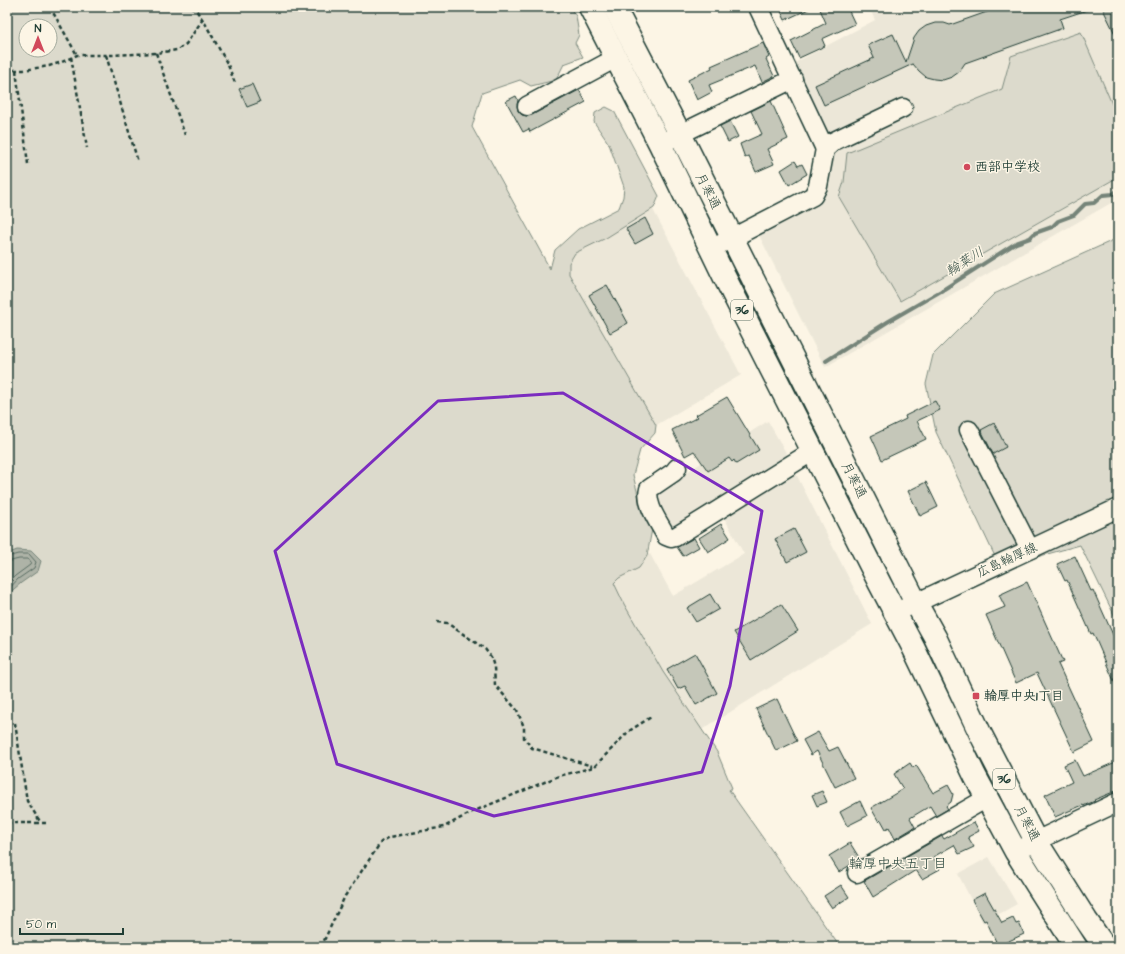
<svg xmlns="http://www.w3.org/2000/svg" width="1125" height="954" viewBox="0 0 1125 954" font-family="'Architects Daughter','Klee One',sans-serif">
<rect width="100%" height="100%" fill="#fcf5e5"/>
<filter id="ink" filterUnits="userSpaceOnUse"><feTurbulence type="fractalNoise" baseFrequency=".025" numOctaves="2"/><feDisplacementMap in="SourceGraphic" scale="8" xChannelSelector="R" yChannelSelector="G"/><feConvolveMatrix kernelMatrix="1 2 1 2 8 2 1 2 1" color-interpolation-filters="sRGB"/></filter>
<g filter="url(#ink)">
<g fill="#ece7d8">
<polygon points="869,7 1118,7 1118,199 825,367 751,219 810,187 821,147 783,69 875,20"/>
<polygon points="650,204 741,375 653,427 554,259"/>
<polygon points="768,421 790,460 672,534 652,494"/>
<polygon points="793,468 872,624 698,732 603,579 650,554 673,596 744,554 721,512"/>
<polygon points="989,857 1017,904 983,923 958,874"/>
</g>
<g fill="#dcdacc" stroke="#7e8c80" fill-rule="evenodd">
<path d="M7,7h562l7,9 3,19 -4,8 8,14 -19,7 -8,16 -25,6 -11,-6 -38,13 -10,34 78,142 5,-19 23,-21 41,-21 4,-11 1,-10 -15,-43 -15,-22 1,-9 11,-6 8,4 45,85 -5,12 -48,30 -31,15 -6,10v11l87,151 -1,8 -15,17 -7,25 8,32 11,22 -5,27 -8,12 -20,10 -5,5 10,21 39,68 54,80 15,36 -3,2 111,157h-833zM26,26h24v24h-24z"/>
<polygon points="1081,32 1118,118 1118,177 900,301 839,197 844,182 847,153 1002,89 1011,56"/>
<polygon points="1118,238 1118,623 1080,545 1000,567 936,432 926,384 933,355 994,294"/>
</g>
<polygon fill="#aeb3a7" stroke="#758479" points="17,550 31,551 41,561 38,571 21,583 7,595 7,554"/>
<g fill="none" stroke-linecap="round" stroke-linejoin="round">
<g stroke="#586c62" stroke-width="1">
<polyline points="7,557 18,554 29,554 36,562 34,568 18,579 7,591"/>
<polyline points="7,562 19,559 28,559 31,563 30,565 15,576 7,584"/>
</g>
<polyline stroke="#758479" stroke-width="4" points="826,361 889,321 941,291 1016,243 1030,238 1035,233 1052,227 1058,221 1074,215 1085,204 1094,203 1103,195 1113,194 1118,190"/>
</g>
<g fill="#c5c7b9" stroke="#1f3d34">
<polygon points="779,7 813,7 785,20"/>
<polygon points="819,7 847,7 855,24 822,39 825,46 799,58 791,41 826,23"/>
<polygon points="1001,7 1090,7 1090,9 1060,19 1063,28 965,63 959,72 952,77 943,80 934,79 926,77 919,71 913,64 824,105 815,85 874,58 868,45 893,34 906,62 914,38 919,31 926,26 935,23 944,23 950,25"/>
<polygon points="1102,7 1118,7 1118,40"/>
<polygon points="763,43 769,57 766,59 774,76 762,82 755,66 709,85 712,92 697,100 688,80 712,68 711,66"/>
<polygon points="252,84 260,102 247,107 239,89"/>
<polygon points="579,90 586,102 530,132 529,129 523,132 506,101 516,96 518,100 517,105 518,111 522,115 527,116 532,115"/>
<polygon points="771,101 788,139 767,149 774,164 756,172 749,156 745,158 740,144 762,134 751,111"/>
<polygon points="730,121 738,137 728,142 720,126"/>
<polygon points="795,161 798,166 802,164 807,174 789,185 781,170"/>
<polygon points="645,218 653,234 635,244 626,229"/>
<polygon points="607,285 628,323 610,333 589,295"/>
<polygon points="727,397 759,450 736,464 734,460 732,462 729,458 708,471 694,451 685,456 672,430 698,417 696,415"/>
<polygon points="935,401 940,410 917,421 926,439 882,460 871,436 906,419 905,416"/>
<polygon points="994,423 1006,447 993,454 981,430"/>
<polygon points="926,482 938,507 920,516 908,491"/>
<polygon points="721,524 730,538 708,552 699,538"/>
<polygon points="794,529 806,552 787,562 775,539"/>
<polygon points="694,538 699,547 683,556 677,547"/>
<polygon points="1075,556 1091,591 1093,590 1118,646 1118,690 1093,633 1091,634 1067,580 1065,581 1057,564"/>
<polygon points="1027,582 1063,662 1058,664 1094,742 1074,752 1037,673 1016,683 986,615 1005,607 999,595"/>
<polygon points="710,594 719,609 696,622 687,608"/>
<polygon points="781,604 798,631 751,660 734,632"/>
<polygon points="695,653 717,693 696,705 685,686 678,689 667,669"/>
<polygon points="777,699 797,741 776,751 756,709"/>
<polygon points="818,732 829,751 838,747 854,778 835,787 817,751 811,755 803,740"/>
<polygon points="1075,760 1083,776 1118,761 1118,790 1094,800 1095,801 1083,806 1083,805 1055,817 1045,795 1072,782 1064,765"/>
<polygon points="910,763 913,768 916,765 933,793 948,785 953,794 951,802 946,806 948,809 936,816 930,806 910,818 915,827 895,839 889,827 886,829 881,820 879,822 871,808 903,789 894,774"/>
<polygon points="822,791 827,802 817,806 812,795"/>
<polygon points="860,801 867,816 847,826 840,812"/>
<polygon points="974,822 979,831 968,837 974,847 959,854 954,845 933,857 940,869 922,879 916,870 873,897 864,881 942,836 944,839"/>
<polygon points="850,843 860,859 839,872 829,856"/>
<polygon points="841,885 849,897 832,908 824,896"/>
<polygon points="985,893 1002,923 1013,918 1016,924 1019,923 1024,934 998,946 986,920 984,921 972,900"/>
</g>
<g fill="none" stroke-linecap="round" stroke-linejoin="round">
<g stroke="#1f3d34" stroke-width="21">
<g id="minor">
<polyline points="758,7 825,149"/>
<polyline points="527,106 616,58"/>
<polyline points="668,140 793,79"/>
<polyline points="711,249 813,196 818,186 825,149 834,141 903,108"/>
<polyline points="969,430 1030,549"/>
<path d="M677,468l-3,4 -25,17c-4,16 10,33 17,47l5,2 4,-1 138,-86"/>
<polyline points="903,609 1118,508"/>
<polyline points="1016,852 1036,841 1118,802"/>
<polyline points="857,873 987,798"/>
</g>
</g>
<g stroke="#1f3d34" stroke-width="25">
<g id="highway">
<polyline points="590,7 660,144 724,276 880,584 913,647 975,776 1016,852 1076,947"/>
<polyline points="614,7 680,134 916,603 935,637 980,733 1036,841 1086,920 1105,947"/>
</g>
</g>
<g stroke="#1f3d34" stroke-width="2.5" stroke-dasharray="4 3" stroke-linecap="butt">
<polyline points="50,7 77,55"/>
<polyline points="191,7 196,10 205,23 228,65 235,83"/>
<polyline points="156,53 185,135"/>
<polyline points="106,55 138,162"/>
<polyline points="71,57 87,148"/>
<polyline points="7,70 24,70 49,66 62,62 77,55 111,55 156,53 177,50 186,44 203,19"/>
<polyline points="16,70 28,164"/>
<polyline points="437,622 447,623 485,649 491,657 494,667 495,685 517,710 524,727 524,738 532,748 592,766"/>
<polyline points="15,723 27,801 41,823"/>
<polyline points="7,823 48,823"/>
<polyline points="321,947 345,896 381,842 390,837 444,827 472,812 559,776 594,767 629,731 651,717"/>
</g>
<use href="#minor" stroke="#fcf5e5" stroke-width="18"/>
<use href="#highway" stroke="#fcf5e5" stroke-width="22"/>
</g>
</g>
<path fill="none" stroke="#7b2cbf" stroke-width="3" stroke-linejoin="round" d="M563,393l199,118 -32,175 -28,86 -208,44 -157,-52 -62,-213 163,-150z"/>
<g fill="#d1495b" stroke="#fcf5e5" stroke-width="1.5">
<circle cx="967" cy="167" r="4"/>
<rect x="972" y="692" width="8" height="8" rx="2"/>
</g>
<g text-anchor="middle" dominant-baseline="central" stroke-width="3" stroke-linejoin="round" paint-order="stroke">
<g fill="#fcf5e5" stroke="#617469" stroke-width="1">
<rect x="731" y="300" width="22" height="20" rx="3"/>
<rect x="993" y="769" width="22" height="20" rx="3"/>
</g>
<g font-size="12" font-weight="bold" fill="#1f3d34">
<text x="742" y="310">36</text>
<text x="1004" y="779">36</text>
</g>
<g font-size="13" font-weight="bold" fill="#1f3d34" stroke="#fcf5e5" text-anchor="start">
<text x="975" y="167">西部中学校</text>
<text x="984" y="696">輪厚中央1丁目</text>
</g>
<g font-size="13" fill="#1f3d34" stroke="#fcf5e5">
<text transform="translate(708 191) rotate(63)">月寒通</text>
<text transform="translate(854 480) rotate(63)">月寒通</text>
<text transform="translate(1007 560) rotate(-25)">広島輪厚線</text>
<text transform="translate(1027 823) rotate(62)">月寒通</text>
</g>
<g font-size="14" font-style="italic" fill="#435a51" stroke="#fcf5e5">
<text transform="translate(965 262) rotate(-32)">輪葉川</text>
</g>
<g font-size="14" fill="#1f3d34" stroke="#fcf5e5">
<text x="898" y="864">輪厚中央五丁目</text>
</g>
</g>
<rect width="1125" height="954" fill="none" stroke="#fcf5e5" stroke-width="24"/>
<rect x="12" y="12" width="1101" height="930" fill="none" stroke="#1f3d34" stroke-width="1.5" filter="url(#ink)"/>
<g transform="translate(38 38)"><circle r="19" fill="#fcf5e5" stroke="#a4ab9e"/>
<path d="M0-3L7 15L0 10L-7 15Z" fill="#d1495b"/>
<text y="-6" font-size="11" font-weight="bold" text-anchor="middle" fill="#1f3d34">N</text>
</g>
<path d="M20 928v6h103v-6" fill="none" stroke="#1f3d34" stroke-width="2"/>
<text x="26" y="928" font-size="12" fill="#1f3d34" stroke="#fcf5e5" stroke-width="3" paint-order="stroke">50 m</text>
</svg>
